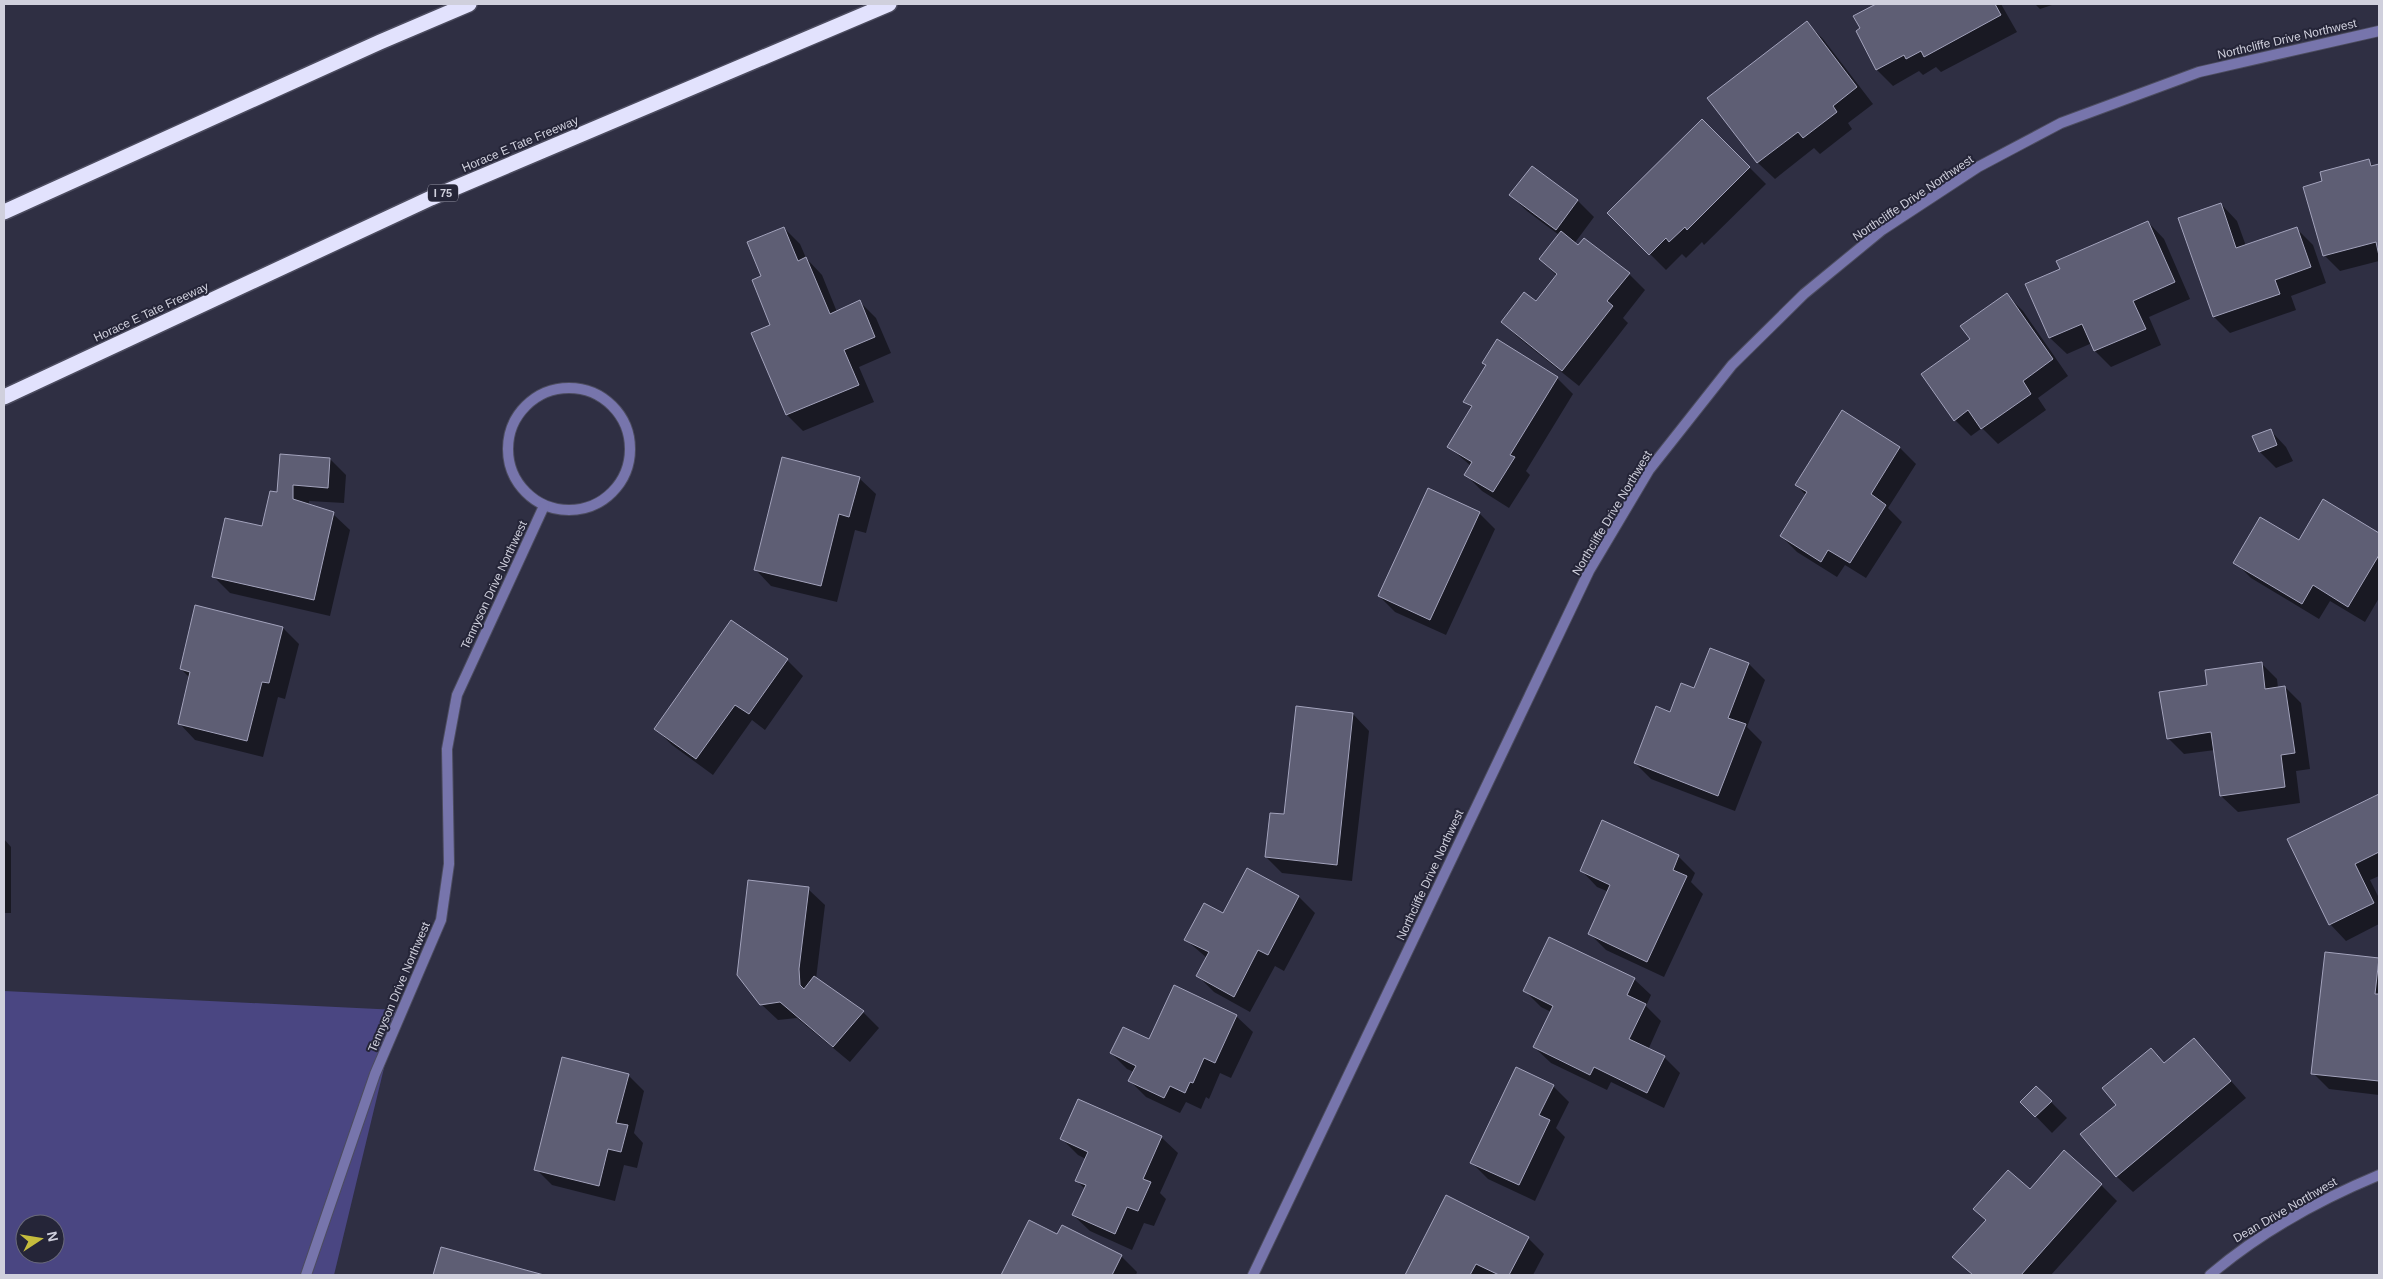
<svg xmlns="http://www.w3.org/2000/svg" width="2383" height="1279" viewBox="0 0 2383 1279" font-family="Helvetica,sans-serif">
<rect width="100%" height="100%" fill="#2f2f43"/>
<path fill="#4a4682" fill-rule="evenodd" d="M4,991l394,19 -64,265h-330zM25,1224h30v30h-30z"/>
<g fill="#0007">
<polygon points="1879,4 2001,4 2017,32 1941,72 1936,67 1923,75 1919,71 1893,86 1877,70 1857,32 1862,29 1855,17"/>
<polygon points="2035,4 2055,4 2040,9"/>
<polygon points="1807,23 1823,39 1873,104 1848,123 1852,129 1820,154 1814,148 1775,179 1758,163 1709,99"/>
<polygon points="1702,120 1766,184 1704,245 1702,242 1686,258 1682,254 1666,270 1609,213"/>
<polygon points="2368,161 2375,167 2379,165 2379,261 2340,271 2324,255 2323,182"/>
<polygon points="1532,167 1578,201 1594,217 1574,244 1629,274 1645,290 1623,318 1628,323 1579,386 1519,338 1502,322 1536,303 1557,276 1540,259 1559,235 1527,211 1510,195"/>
<polygon points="2221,204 2237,221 2246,246 2297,229 2313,245 2326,283 2291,296 2296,310 2230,333 2214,317"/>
<polygon points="2148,222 2164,239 2190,299 2149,317 2161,345 2111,367 2095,351 2092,343 2067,354 2050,338 2027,285 2061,270"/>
<polygon points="784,228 800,244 806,258 822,275 837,312 860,302 876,318 891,353 859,367 874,402 803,431 787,415 763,276"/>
<polygon points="2007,295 2023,311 2068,376 2038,398 2046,410 1998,444 1982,428 1971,436 1955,420"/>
<polygon points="1557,378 1573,394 1526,471 1530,475 1509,508 1482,491 1466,475 1471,466 1449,447 1472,408 1465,401"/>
<polygon points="1842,412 1900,448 1916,464 1888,508 1902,522 1866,578 1845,565 1837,577 1797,552 1781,536 1806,495 1796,485"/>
<polygon points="2270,430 2286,447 2293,461 2276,468 2260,452"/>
<polygon points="330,459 346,475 344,503 309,501 309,505 333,514 350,530 330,616 230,593 214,577 263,527 278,494"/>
<polygon points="859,478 876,494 866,533 855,530 837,602 771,586 755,569"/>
<polygon points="2323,501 2379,535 2379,598 2365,622 2330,601 2319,619 2251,578 2235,562 2299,542"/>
<polygon points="1479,513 1495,529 1446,635 1395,612 1379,596"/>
<polygon points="283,628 299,644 285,699 278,697 263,757 195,740 179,723 190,678 181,669"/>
<polygon points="1711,649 1749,664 1765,680 1747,727 1762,742 1735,811 1651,779 1635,763 1671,714 1695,689"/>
<polygon points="787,660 803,676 765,730 752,720 713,775 672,745 656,729"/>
<polygon points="2261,663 2277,679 2278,688 2285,687 2301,703 2310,769 2296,771 2300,803 2238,812 2221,796 2215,750 2184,754 2168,738 2209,686"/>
<polygon points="1297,708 1353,714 1369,731 1352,881 1282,873 1266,857 1285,815"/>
<polygon points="2379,795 2379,876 2370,880 2379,898 2379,924 2346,941 2330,924 2289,840"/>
<polygon points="4,839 11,847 11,913 4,913"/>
<polygon points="1678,856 1695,873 1691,882 1703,894 1664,977 1606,950 1589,933 1609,892 1597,887 1581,870"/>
<polygon points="1247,870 1299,897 1315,913 1284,971 1275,966 1250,1012 1214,992 1198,976 1207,958 1186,940 1223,915"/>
<polygon points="808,889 825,905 816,979 863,1012 879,1028 850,1062 797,1018 778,1020 761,1004"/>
<polygon points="2378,959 2379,1095 2329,1089 2313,1073"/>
<polygon points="1634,979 1651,995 1646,1006 1661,1021 1648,1050 1664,1057 1680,1073 1664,1108 1611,1082 1607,1090 1551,1063 1534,1047 1551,1012 1541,1007 1525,991"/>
<polygon points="1236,1016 1253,1032 1231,1078 1220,1073 1209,1099 1206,1097 1201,1109 1186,1102 1180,1113 1146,1097 1130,1081 1134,1072 1127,1069 1111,1053"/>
<polygon points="2194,1039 2246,1098 2133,1192 2116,1176 2118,1105 2151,1049 2165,1064"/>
<polygon points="628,1075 644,1091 634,1133 643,1143 637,1168 624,1165 615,1201 552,1185 536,1169"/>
<polygon points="1553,1086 1569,1102 1556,1128 1565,1137 1535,1201 1488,1179 1472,1163"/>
<polygon points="2036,1087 2067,1118 2052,1133 2022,1102"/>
<polygon points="1161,1137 1178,1153 1160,1193 1166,1199 1154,1226 1144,1223 1132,1250 1090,1231 1073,1215 1085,1189 1077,1181 1086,1159 1078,1155 1062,1139"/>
<polygon points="2101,1185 2117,1201 2051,1275 1972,1275 1954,1257 2030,1191"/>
<polygon points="1446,1197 1528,1238 1544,1254 1533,1275 1406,1275"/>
<polygon points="1029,1222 1057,1236 1121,1256 1137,1272 1136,1275 1002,1275"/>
<polygon points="442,1249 539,1275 434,1275"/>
</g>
<g fill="#5e5e74" stroke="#a3a3bc">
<polygon points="1876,4 1995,4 2001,15 1924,57 1921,51 1906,59 1904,55 1876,70 1856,31 1860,28 1853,16"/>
<polygon points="1807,21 1857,87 1833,106 1837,112 1803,138 1798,132 1757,163 1707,98"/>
<polygon points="1702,119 1750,167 1687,230 1685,227 1669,242 1666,238 1649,255 1607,213"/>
<polygon points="2369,159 2371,166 2379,164 2379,256 2376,242 2323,256 2303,187 2322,181 2320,172"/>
<polygon points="1532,166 1578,200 1556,230 1509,195"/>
<polygon points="2221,203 2236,248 2297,227 2311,267 2275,280 2280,294 2213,317 2178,218"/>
<polygon points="2148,221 2175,282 2133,301 2146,329 2094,351 2082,324 2049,338 2025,284 2060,269 2056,261"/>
<polygon points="784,227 798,261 806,257 830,314 860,300 875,337 844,350 859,385 786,415 751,333 770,325 752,280 761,276 747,242"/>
<polygon points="1561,231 1578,245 1584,238 1630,273 1607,301 1613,306 1562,371 1501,322 1524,292 1536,301 1557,274 1539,259"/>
<polygon points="2007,293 2053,359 2023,381 2031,394 1981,429 1968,410 1954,421 1921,374 1970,339 1960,326"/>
<polygon points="1497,339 1558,377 1510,455 1515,457 1493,492 1464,475 1472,462 1447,447 1472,406 1463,402 1486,365 1482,363"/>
<polygon points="1842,410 1900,447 1871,494 1886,505 1850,563 1828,550 1821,562 1780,536 1807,492 1795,485"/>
<polygon points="2271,429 2277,445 2259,452 2252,436"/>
<polygon points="280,454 330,458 328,488 293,485 293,499 334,512 314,600 212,577 225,518 262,526 270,491 277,492"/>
<polygon points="782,457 860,477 849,517 839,514 821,586 754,570"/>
<polygon points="1428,488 1480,512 1430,620 1378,596"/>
<polygon points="2323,499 2379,533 2379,555 2348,607 2313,585 2302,604 2233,563 2260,517 2299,540"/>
<polygon points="195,605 283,627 269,683 262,682 247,741 178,724 190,672 180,669"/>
<polygon points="731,620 788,659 749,714 735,705 696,759 654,729"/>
<polygon points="1710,648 1749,663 1728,718 1746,724 1718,796 1634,763 1656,706 1670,712 1681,683 1694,688"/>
<polygon points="2262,662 2265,689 2285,686 2295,753 2281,755 2285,787 2220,796 2211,732 2167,739 2159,692 2207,685 2205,670"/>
<polygon points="1296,706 1353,713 1337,865 1265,857 1270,813 1284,814"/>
<polygon points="2379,794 2379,852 2355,864 2374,903 2329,925 2287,839"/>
<polygon points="1602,820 1679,855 1673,870 1687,876 1647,962 1588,934 1610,885 1580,871"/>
<polygon points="1247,868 1299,896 1268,955 1258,950 1234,997 1196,976 1209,952 1184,940 1204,903 1223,913"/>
<polygon points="748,880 809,887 799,969 800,985 804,989 814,976 864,1011 833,1047 780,1002 760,1005 737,975"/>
<polygon points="1549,937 1635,978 1627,995 1646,1004 1629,1039 1665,1056 1647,1093 1594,1067 1590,1075 1533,1047 1553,1006 1523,991"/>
<polygon points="2325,952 2379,958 2375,994 2379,994 2379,1081 2311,1074"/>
<polygon points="1174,985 1237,1015 1215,1063 1204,1058 1193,1083 1190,1082 1185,1093 1170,1086 1164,1098 1128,1081 1136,1066 1110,1053 1123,1027 1149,1039"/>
<polygon points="2194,1038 2231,1081 2116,1177 2080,1134 2116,1105 2102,1088 2151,1048 2164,1063"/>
<polygon points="562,1057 629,1074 616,1123 628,1125 621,1152 608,1149 599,1186 534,1170"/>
<polygon points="1516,1067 1554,1085 1539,1115 1550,1120 1519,1185 1470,1163"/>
<polygon points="2036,1086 2052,1101 2035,1117 2020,1102"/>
<polygon points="1078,1099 1162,1136 1143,1179 1151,1182 1138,1211 1127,1207 1115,1234 1072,1215 1086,1185 1075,1181 1088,1152 1060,1139"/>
<polygon points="2064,1150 2102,1184 2021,1275 1973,1275 1952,1257 1986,1220 1973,1209 2008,1170 2030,1189"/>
<polygon points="1446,1195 1529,1237 1509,1275 1499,1275 1476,1264 1470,1275 1405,1275"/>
<polygon points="1029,1220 1057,1234 1062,1225 1122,1255 1112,1275 1001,1275"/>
<polygon points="441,1247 544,1275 433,1275"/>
</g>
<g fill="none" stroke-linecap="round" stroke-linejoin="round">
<g stroke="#4c4c5f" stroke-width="12">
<g id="street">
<circle cx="569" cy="449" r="61"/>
<polyline points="306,1275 375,1074 441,920 449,864 447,749 457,695 544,506"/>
<polyline points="1253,1275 1589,571 1649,470 1732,365 1804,294 1882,230 1978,167 2061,123 2199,72 2379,31"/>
<path d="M2210,1275c49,-42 109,-75 169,-100"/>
</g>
</g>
<g stroke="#4c4c5f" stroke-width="18">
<g id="highway">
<polyline points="4,212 380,42 469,4"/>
<polyline points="4,397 431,198 889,4"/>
</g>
</g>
<use href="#street" stroke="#7775ac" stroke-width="10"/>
<use href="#highway" stroke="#e2e2fd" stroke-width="15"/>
</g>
<g text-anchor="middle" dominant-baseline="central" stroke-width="4" stroke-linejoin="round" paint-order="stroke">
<rect fill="#252538" stroke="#9d9dac" stroke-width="1" x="428" y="184.5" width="30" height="17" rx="4"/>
<g font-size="11" font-weight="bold" fill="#d0d0dd">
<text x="443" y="193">I 75</text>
</g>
<g font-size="12" fill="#d0d0dd" stroke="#252538">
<text transform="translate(2287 39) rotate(-13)">Northcliffe Drive Northwest</text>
<text transform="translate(520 144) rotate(-23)">Horace E Tate Freeway</text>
<text transform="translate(1913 198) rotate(-34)">Northcliffe Drive Northwest</text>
<text transform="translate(151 312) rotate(-25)">Horace E Tate Freeway</text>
<text transform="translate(1612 513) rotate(-59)">Northcliffe Drive Northwest</text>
<text transform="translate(494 585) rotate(-65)">Tennyson Drive Northwest</text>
<text transform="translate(1430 875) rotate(-65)">Northcliffe Drive Northwest</text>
<text transform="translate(399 987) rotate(-67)">Tennyson Drive Northwest</text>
<text transform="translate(2285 1210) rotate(-30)">Dean Drive Northwest</text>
</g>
</g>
<rect width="2383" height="1279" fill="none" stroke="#d0d0dd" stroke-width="10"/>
<g transform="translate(40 1239) rotate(78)"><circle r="24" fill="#252538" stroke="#69697a"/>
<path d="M0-4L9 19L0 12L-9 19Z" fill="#c5bc3d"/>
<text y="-8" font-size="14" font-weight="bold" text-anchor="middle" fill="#d0d0dd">N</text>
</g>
</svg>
